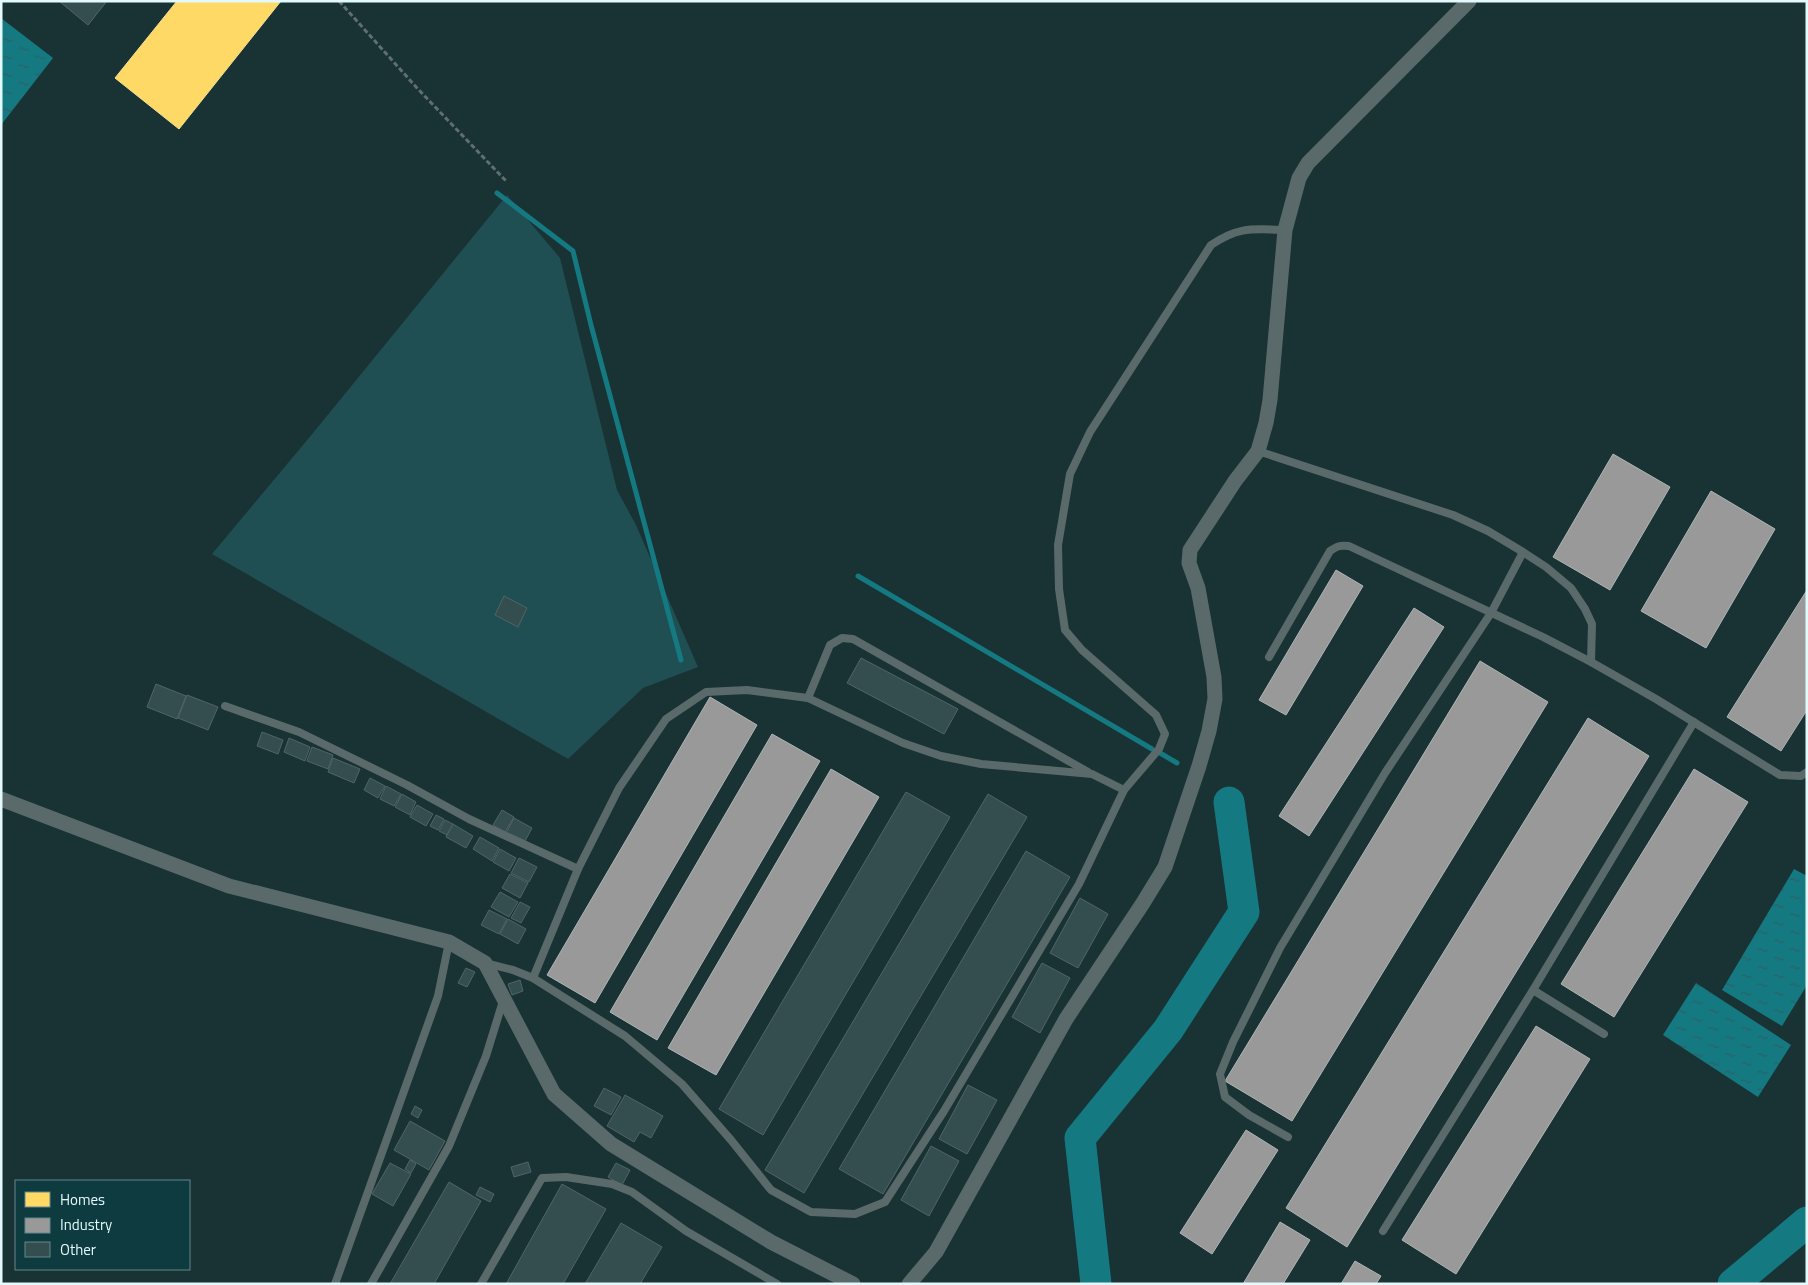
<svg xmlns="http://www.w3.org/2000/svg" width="1808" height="1285" viewBox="0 0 1808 1285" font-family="'Titillium Web',sans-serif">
<defs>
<pattern id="water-ripples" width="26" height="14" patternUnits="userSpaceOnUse" patternTransform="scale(1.25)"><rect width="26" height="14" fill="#147981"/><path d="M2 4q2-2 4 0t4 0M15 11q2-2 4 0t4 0" fill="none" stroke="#2e6064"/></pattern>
</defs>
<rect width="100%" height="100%" fill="#193234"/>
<polygon fill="#1f4f53" points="507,195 560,258 617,490 636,525 698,667 643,688 568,759 212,554 313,433"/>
<g fill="url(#water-ripples)">
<polygon points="1,18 53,58 1,125"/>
<polygon points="1794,869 1807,876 1807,985 1782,1026 1722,990"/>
<polygon points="1696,983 1791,1045 1758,1097 1663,1035"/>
</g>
<polygon fill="#ffd966" stroke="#f7e393" points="177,1 281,1 179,129 115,78"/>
<g fill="#999" stroke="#afb6b7">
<polygon points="1613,454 1670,487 1610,590 1553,557"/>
<polygon points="1711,491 1775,529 1706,648 1641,611"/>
<polygon points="1336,570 1363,586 1286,715 1259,700"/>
<polygon points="1807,590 1807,710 1781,751 1727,717"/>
<polygon points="1414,608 1444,627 1309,836 1279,816"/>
<polygon points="1480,661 1548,702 1292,1121 1225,1081"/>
<polygon points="710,697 757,725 595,1003 547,975"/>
<polygon points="1588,718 1649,756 1347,1247 1286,1208"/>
<polygon points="772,734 820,761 657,1040 610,1012"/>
<polygon points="831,769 879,797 716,1075 668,1048"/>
<polygon points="1694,769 1748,802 1614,1017 1561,984"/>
<polygon points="1536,1026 1590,1059 1456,1274 1402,1240"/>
<polygon points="1246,1130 1278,1150 1212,1254 1180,1233"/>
<polygon points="1280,1222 1310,1240 1283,1284 1243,1284"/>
<polygon points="1355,1261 1381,1276 1376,1284 1341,1284"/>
</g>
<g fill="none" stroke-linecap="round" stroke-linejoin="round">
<g stroke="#147981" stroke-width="5">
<polyline points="497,193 573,251 591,325 681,660"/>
<polyline points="858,576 1152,749"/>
<polyline points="1160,753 1177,763"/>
</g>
<g stroke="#147981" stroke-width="31">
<polyline points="1096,1284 1080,1138 1168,1030 1244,912 1229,802"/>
<polyline points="1733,1284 1807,1222"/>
</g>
</g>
<g fill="#344e50" stroke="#516466">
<polygon points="59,1 107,1 88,25"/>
<polygon points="504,596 527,608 518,627 495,615"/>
<polygon points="861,658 958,709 944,734 847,683"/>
<polygon points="156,684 186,696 177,719 147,707"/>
<polygon points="187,695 218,707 208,730 178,718"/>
<polygon points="262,732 283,740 278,754 257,746"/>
<polygon points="289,738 310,747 305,761 284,752"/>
<polygon points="312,747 333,755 328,769 307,761"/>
<polygon points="333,758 360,769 354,783 328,772"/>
<polygon points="370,778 385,786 378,798 364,790"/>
<polygon points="386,786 401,794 394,806 380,799"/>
<polygon points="906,792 950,817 763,1135 719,1109"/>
<polygon points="402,794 416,802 410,815 395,807"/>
<polygon points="988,794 1027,817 804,1193 765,1170"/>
<polygon points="417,805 433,814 426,826 410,817"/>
<polygon points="502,810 514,817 505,832 493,825"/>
<polygon points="436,815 444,819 438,830 430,826"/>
<polygon points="514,818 532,828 524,843 506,833"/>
<polygon points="445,820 453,824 447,835 439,831"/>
<polygon points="453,824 473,836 466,848 446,837"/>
<polygon points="480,837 499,848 492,861 473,849"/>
<polygon points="500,849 516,858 509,871 493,862"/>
<polygon points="1026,851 1070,877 883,1194 839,1169"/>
<polygon points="519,858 537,867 529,882 511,873"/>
<polygon points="510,874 528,883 520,898 502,888"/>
<polygon points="500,892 518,902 509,917 491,907"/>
<polygon points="1080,898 1108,914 1078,968 1050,953"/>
<polygon points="520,902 530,907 521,923 511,918"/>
<polygon points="489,910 507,919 499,934 481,925"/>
<polygon points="508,919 526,929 518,944 500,934"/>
<polygon points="1042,963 1070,978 1040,1033 1012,1017"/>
<polygon points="466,968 475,972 467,987 458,983"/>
<polygon points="520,980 523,991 512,995 508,984"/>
<polygon points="968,1085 997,1100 967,1154 939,1139"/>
<polygon points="604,1088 621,1097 611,1115 594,1106"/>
<polygon points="625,1095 663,1116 651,1138 640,1132 634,1142 607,1126"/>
<polygon points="415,1106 422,1110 418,1118 411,1114"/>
<polygon points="410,1121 445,1141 429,1170 394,1150"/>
<polygon points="931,1146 959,1161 929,1216 901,1200"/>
<polygon points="410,1160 416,1164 411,1173 405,1169"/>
<polygon points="528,1162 531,1172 514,1177 511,1167"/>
<polygon points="390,1163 411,1174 393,1206 372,1194"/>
<polygon points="616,1163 630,1170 622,1185 608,1177"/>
<polygon points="449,1182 481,1201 434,1284 390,1284"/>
<polygon points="562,1184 606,1209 563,1284 506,1284"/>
<polygon points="480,1187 494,1194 490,1202 476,1195"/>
<polygon points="621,1223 662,1247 640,1284 585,1284"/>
</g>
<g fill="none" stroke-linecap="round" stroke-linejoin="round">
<polyline stroke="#5f6e70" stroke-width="3" stroke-dasharray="5 2.5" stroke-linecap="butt" points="339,1 417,88 507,182"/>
<g stroke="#5a6a6b" stroke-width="8">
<polyline points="1258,451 1453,515 1488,531 1523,552 1546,567 1571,588 1585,609 1592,624 1591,662 1656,699 1780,775 1801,776 1807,772"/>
<path d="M1269,657l61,-106c7,-5 10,-6 19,-5l194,91 48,25"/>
<polyline points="808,698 830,645 842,638 853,639 1088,772"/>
<polyline points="225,706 299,732 407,785 469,819 578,869"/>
<path d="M485,963l28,7 20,8 92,58 57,48 49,56 40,50 40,22 44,2 30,-12 59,-91 135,-227 45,-94 35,-41 6,-15 -9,-19 -74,-65 -17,-20 -6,-41 -1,-44 12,-71 20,-42 121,-187c28,-19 42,-16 74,-15"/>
<polyline points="533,978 578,869 619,788 666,719 706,692 747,690 808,698 903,743 941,756 981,764 1092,774 1124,790"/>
<polyline points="1533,990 1604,1034"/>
<polyline points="1288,1137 1249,1115 1225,1097 1220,1074 1233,1042 1280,948 1385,773 1491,613 1523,552"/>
<polyline points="1383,1231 1533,990 1694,722"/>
<polyline points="335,1284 438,996 449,942"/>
<polyline points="371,1284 449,1146 486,1056 503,1001"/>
<polyline points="481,1284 542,1178 566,1177 612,1184 632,1192 686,1231 777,1284"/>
</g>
<g stroke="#5a6a6b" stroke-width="15">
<polyline points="1,799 229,886 449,942 485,963 554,1094 611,1144 771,1242 853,1284"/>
<polyline points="909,1284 936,1252 1066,1019 1143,903 1165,867 1199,766 1209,731 1215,699 1214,677 1198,588 1189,563 1190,550 1235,481 1258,451 1266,423 1270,400 1285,230 1299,178 1308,163 1469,1"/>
</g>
</g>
<rect width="1808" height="1285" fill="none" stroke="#e3f9fc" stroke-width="5"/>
<rect x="15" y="1180" width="175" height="90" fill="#0e3b3f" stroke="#63878b"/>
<rect x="25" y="1192" width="25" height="15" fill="#ffd966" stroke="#63878b"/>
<text x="60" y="1205" font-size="15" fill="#e3f9fc">Homes</text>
<rect x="25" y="1218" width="25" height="15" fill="#999999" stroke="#63878b"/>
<text x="60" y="1230" font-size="15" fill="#e3f9fc">Industry</text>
<rect x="25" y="1242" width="25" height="15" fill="#344e50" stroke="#63878b"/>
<text x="60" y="1255" font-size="15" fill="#e3f9fc">Other</text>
</svg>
